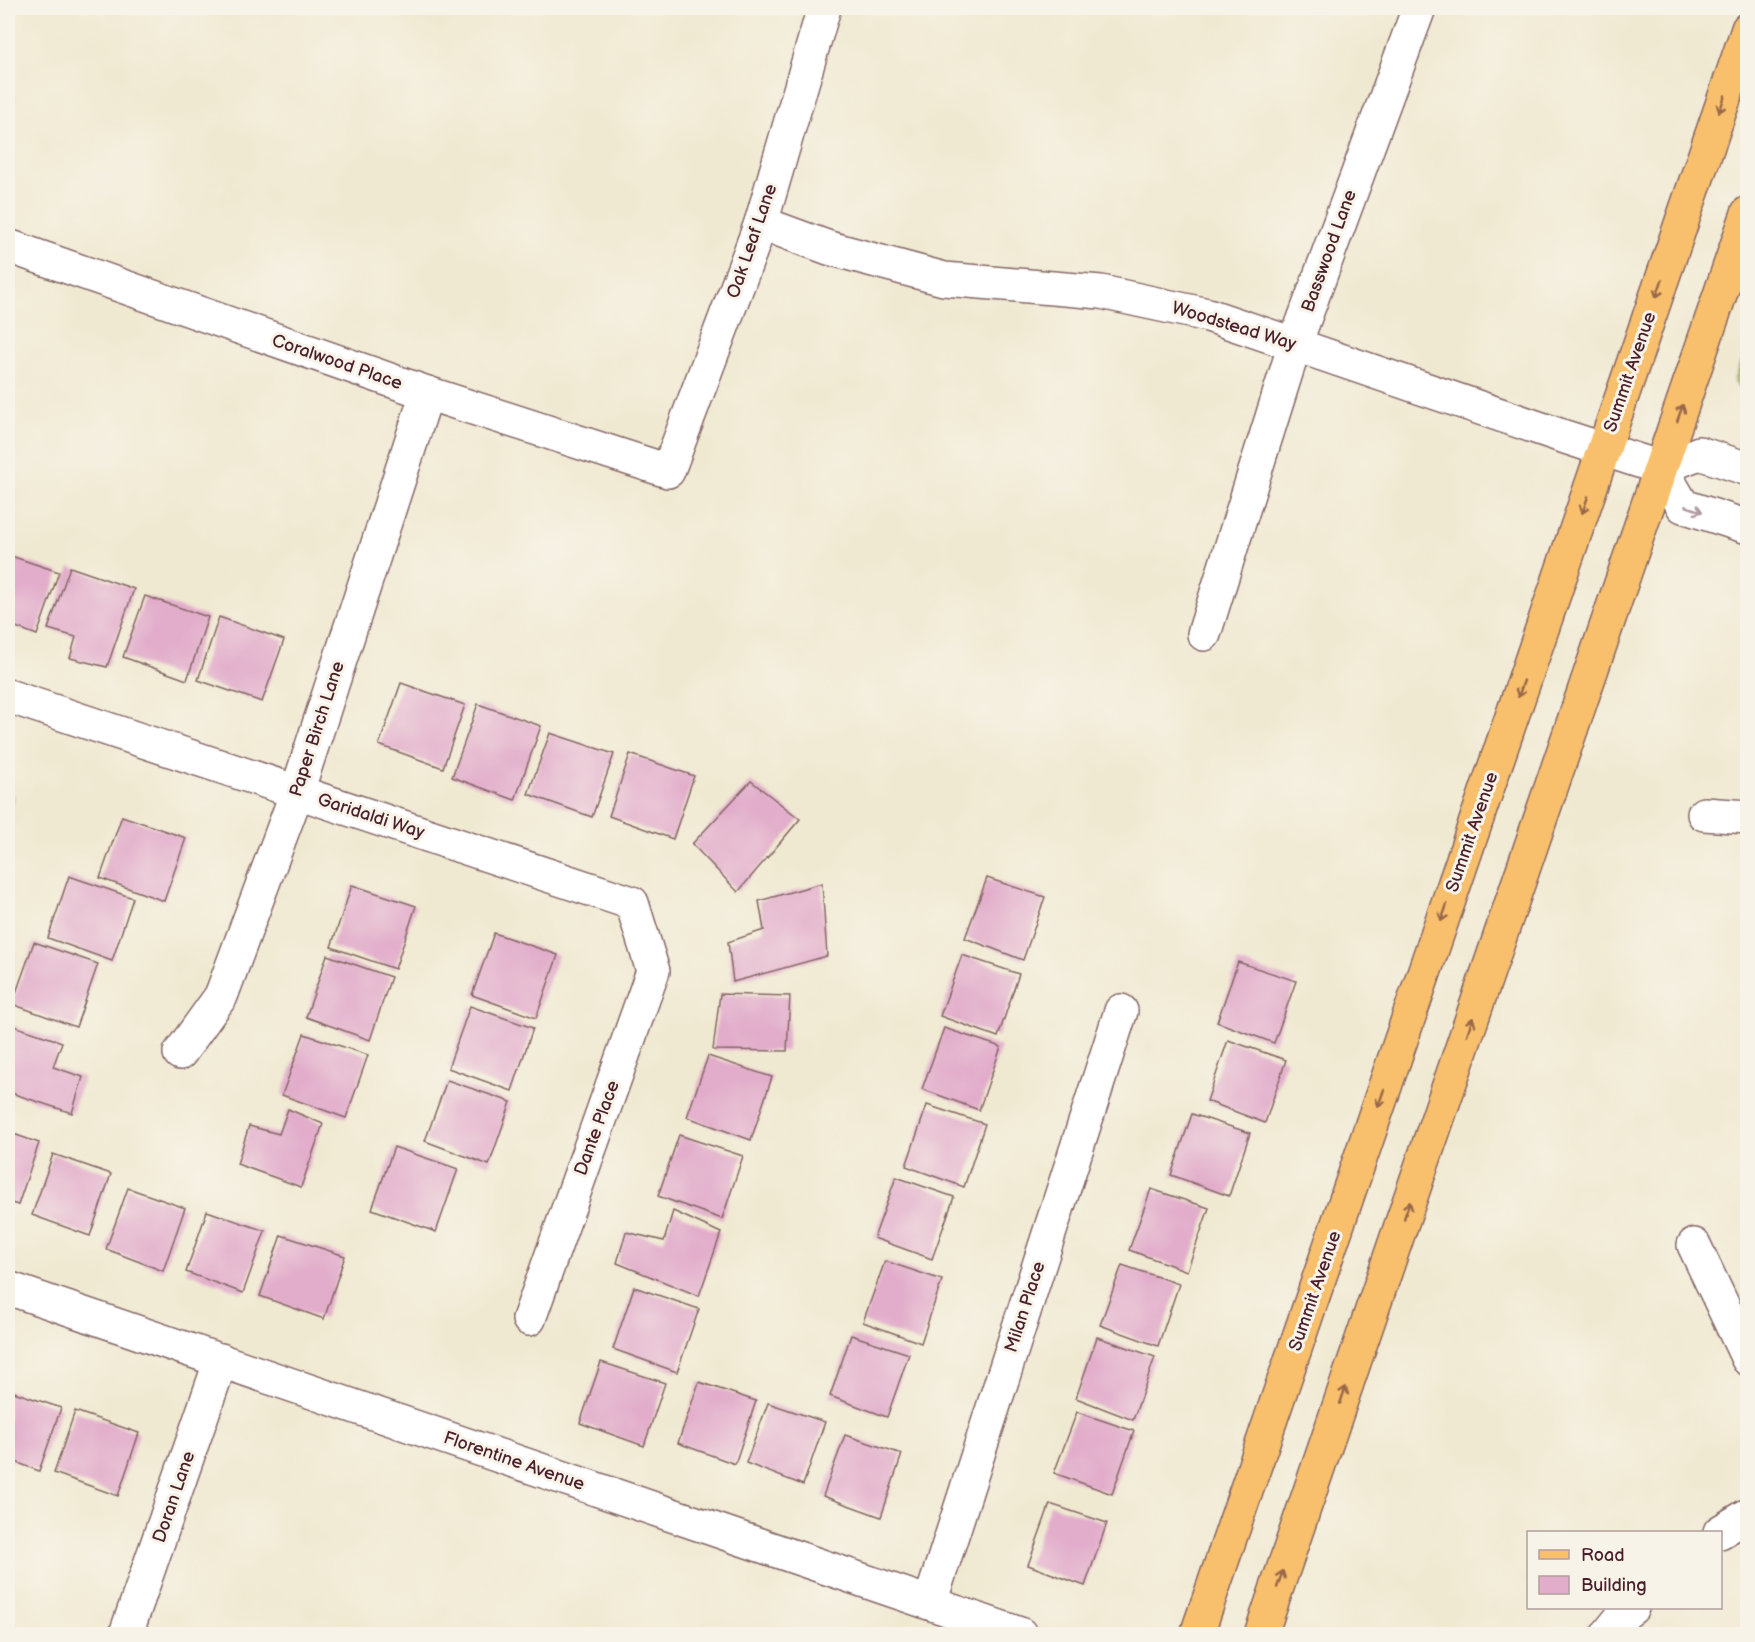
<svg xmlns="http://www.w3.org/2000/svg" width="1755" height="1642" viewBox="0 0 1755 1642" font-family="'Balsamiq Sans',sans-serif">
<rect width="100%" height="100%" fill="#f7f3e8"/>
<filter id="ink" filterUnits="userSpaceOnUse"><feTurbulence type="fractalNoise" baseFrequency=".0167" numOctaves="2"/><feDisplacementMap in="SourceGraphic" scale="12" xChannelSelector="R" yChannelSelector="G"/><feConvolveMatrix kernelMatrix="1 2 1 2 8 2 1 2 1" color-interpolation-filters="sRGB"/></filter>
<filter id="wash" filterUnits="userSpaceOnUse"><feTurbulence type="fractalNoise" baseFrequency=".008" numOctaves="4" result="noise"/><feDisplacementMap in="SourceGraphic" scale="24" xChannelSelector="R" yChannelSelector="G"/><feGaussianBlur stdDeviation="1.35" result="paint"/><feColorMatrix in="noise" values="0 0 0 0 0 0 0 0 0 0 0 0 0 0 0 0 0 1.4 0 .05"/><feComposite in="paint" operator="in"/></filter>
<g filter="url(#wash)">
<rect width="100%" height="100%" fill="#f0e9d2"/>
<polygon fill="#a3c46d" stroke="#76724c" stroke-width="1.5" points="1747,348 1747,402 1735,381"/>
<g id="blocks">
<g fill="#e2adcb">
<polygon points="8,555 59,572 37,635 8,624"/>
<polygon points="70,567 134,589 107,667 70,658 76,637 48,629"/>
<polygon points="145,596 208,617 187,680 123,657"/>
<polygon points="219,617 284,640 262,702 198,680"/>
<polygon points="401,683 465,705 443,768 379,745"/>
<polygon points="478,704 541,726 515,800 452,777"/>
<polygon points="550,733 614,754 592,817 528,794"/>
<polygon points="630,754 694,776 673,839 609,816"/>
<polygon points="751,781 800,819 738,892 692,844"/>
<polygon points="8,793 15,796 8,816"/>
<polygon points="122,816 186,838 164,901 100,878"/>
<polygon points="69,876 133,898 112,961 48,938"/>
<polygon points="987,878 1045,897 1023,960 965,938"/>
<polygon points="822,883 827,956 733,982 728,942 764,930 759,901"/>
<polygon points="352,885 416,906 395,969 331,947"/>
<polygon points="494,933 558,955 536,1018 472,995"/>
<polygon points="34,942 98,964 76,1027 12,1004"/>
<polygon points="327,955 391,977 370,1040 306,1017"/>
<polygon points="962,955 1019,974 998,1037 940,1016"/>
<polygon points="1238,962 1296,981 1274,1043 1217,1022"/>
<polygon points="720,994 790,996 787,1051 713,1050"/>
<polygon points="470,1006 533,1028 512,1091 448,1068"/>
<polygon points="11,1025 62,1042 53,1067 83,1077 72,1113 8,1092 8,1034"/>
<polygon points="944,1028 1001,1047 979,1110 922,1089"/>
<polygon points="304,1034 368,1055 346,1118 282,1095"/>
<polygon points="1228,1040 1286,1060 1265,1123 1207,1101"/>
<polygon points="708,1056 772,1077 751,1140 687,1117"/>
<polygon points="447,1080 511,1102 489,1165 425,1141"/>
<polygon points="927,1105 985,1124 964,1187 906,1166"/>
<polygon points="288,1109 323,1124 301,1187 237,1164 249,1126 279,1134"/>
<polygon points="1192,1114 1250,1133 1229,1196 1171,1175"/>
<polygon points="8,1132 39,1143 18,1205 8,1202"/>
<polygon points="679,1135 743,1156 722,1219 658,1196"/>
<polygon points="394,1147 458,1169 436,1232 372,1209"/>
<polygon points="53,1154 111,1174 90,1236 32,1215"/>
<polygon points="896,1177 954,1197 932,1259 874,1238"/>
<polygon points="128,1188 185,1208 163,1271 106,1249"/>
<polygon points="1151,1189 1209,1208 1187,1271 1129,1250"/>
<polygon points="207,1211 265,1231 243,1293 186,1272"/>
<polygon points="673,1211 721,1233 699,1296 617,1263 626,1232 664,1241"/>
<polygon points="281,1235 345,1256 324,1319 260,1296"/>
<polygon points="885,1261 942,1280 921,1343 863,1322"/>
<polygon points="1122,1265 1179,1284 1158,1346 1100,1325"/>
<polygon points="634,1287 699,1309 677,1372 613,1349"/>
<polygon points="851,1335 909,1354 887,1417 830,1396"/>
<polygon points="1097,1337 1155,1357 1133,1420 1076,1398"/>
<polygon points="601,1362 665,1383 644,1446 580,1423"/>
<polygon points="699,1382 756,1401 735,1464 678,1443"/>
<polygon points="8,1390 61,1408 39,1471 8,1459"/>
<polygon points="768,1403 825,1422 803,1485 746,1463"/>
<polygon points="75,1411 139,1433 118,1496 54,1473"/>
<polygon points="1077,1412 1134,1431 1112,1494 1054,1473"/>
<polygon points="845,1435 902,1454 881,1517 823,1496"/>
<polygon points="1050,1504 1107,1523 1085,1586 1028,1565"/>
</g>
</g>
</g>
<g filter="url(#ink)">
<use href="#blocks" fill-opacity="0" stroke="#846665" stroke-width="1.5"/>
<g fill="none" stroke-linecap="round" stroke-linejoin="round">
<g stroke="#846665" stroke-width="36">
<g id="minor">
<polyline points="761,223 829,248 944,279 1101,292 1208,315 1562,436 1661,468"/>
<polyline points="8,246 427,393 668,471 761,223 824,8"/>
<polyline points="1661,468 1683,506 1748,527"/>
<polyline points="1661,468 1699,453 1748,469"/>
<polyline points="1204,634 1295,344 1419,8"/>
<polyline points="8,696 632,903 653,971 529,1319"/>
<polyline points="1704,814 1748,817"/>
<polyline points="180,1053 221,996 297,792 427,393"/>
<polyline points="1694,1245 1748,1359"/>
<polyline points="8,1288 1020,1634"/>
<polyline points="1720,1532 1748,1515"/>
<polyline points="930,1603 1121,1011"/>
<polyline points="126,1634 221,1360"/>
<polyline points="1608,1634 1625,1613 1632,1608"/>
</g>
</g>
<g stroke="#846665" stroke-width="36">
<g id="major">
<polyline points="1197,1634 1748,29"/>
<polyline points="1261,1634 1748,213"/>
</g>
</g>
<use href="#minor" stroke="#fff" stroke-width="33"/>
<use href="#major" stroke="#f8bf6c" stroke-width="33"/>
</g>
<defs><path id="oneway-shaft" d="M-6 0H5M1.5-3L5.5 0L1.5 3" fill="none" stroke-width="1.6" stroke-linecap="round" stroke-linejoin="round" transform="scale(1.5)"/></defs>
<g stroke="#986748">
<use href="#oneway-shaft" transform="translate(1722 104) rotate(109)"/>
<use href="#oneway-shaft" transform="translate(1659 289) rotate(109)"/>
<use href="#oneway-shaft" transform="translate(1680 413) rotate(-71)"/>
<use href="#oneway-shaft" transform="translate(1585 505) rotate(109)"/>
<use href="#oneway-shaft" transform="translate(1521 689) rotate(109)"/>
<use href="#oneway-shaft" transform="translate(1444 913) rotate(109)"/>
<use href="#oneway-shaft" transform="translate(1470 1026) rotate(-71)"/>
<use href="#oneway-shaft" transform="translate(1381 1098) rotate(109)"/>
<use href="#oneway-shaft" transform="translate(1407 1210) rotate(-71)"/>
<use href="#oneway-shaft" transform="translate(1343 1395) rotate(-71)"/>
<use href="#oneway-shaft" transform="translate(1280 1579) rotate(-71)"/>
</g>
<use stroke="#ae9aa0" href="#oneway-shaft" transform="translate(1694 509) rotate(18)"/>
</g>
<g text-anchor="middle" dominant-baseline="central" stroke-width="6" stroke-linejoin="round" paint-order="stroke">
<g font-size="18" fill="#4a1f2b" stroke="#f7f3e8">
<text transform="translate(752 241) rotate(-71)">Oak Leaf Lane</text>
<text transform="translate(1329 251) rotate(-70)">Basswood Lane</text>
<text transform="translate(1234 326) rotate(17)">Woodstead Way</text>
<text transform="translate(337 362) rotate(19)">Coralwood Place</text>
<text transform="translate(1630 372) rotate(-71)">Summit Avenue</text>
<text transform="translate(317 729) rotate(-72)">Paper Birch Lane</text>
<text transform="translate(371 816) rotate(18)">Garidaldi Way</text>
<text transform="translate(1472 832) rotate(-71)">Summit Avenue</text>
<text transform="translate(597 1128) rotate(-70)">Dante Place</text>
<text transform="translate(1315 1291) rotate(-71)">Summit Avenue</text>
<text transform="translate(1025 1307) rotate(-72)">Milan Place</text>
<text transform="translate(514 1461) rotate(19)">Florentine Avenue</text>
<text transform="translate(174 1497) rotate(-71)">Doran Lane</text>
</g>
</g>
<rect width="1755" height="1642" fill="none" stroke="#f7f3e8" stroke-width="30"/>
<rect x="1527" y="1531" width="195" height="78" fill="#f7f3e8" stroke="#b29e9c" stroke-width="1.5"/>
<rect x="1539" y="1550" width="30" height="9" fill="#f8bf6c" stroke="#b29e9c" stroke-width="1.5"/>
<text x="1581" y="1561" font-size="18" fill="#4a1f2b">Road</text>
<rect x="1539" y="1576" width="30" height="18" fill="#e2adcb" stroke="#b29e9c" stroke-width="1.5"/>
<text x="1581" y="1591" font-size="18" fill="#4a1f2b">Building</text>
</svg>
